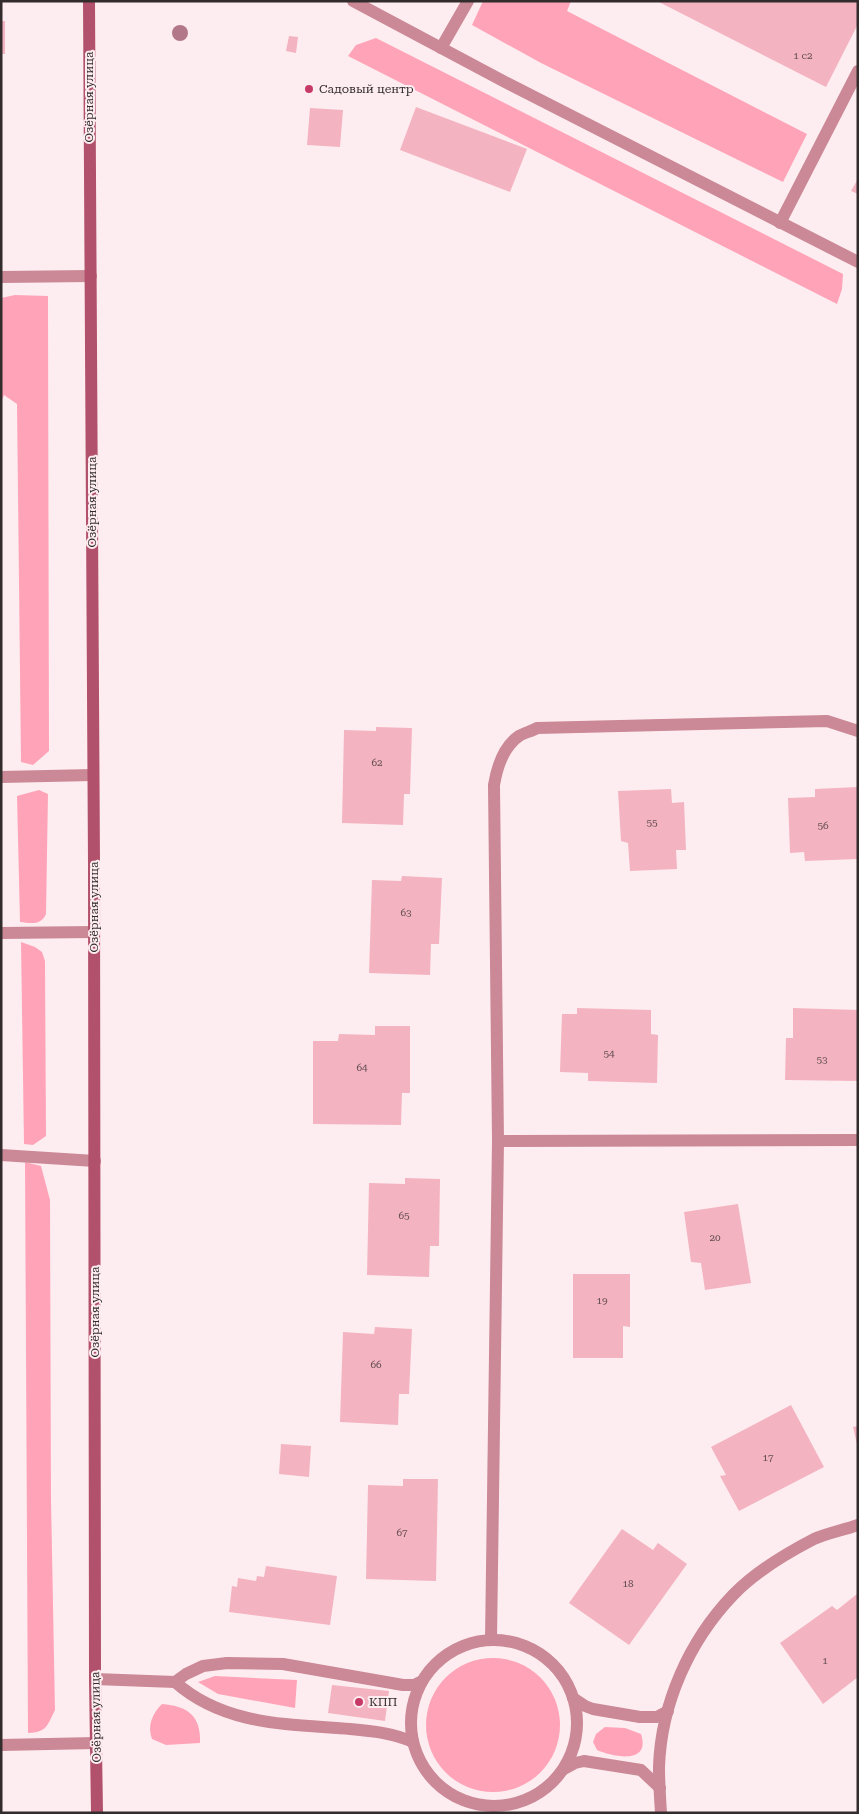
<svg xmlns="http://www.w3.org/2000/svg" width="859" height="1814" viewBox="0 0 859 1814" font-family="'Roboto Serif',serif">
<rect width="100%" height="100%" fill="#feedf0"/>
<g fill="#ffa4b8">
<polygon points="483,1 571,1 567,11 807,134 783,182 541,63 472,25"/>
<polygon points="376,38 843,274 842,289 837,304 348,56 356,45"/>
<polygon points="15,295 48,296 49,751 33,765 21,762 17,404 4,395 1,402 1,298"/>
<path d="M39,790l9,4 -2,120c-5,12 -16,9 -26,8l-3,-126z"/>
<polygon points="21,942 35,947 42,952 45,961 46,1136 33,1145 24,1144"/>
<path d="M25,1162l16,4 9,34 1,299 4,211c-8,16 -8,22 -27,23z"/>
<circle cx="493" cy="1725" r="67"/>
<polygon points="215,1676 297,1680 295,1708 218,1694 198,1682"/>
<path d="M162,1704c26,2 39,12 38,39l-34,2 -14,-6c-5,-13 0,-25 10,-35z"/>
<path d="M605,1727l20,1 16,6c10,31 -28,23 -44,16l-4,-8 3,-8z"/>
</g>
<g fill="#f4b3c1">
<polygon points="657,1 858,1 858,24 826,87"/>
<rect x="1" y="21" width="4" height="33"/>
<polygon points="289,36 298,37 296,53 286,51"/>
<polygon points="416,107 527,149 510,192 400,150"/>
<polygon points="310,108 343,110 340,147 307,145"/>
<polygon points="858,179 858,194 851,191"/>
<polygon points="376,727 412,728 410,794 404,794 403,825 342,823 344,730 376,731"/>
<polygon points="858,787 858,859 805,861 804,852 790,853 788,798 815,797 815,789"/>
<polygon points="671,789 672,803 684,802 686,850 676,850 677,869 630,871 628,843 621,841 618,791"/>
<polygon points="402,876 442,878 439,944 431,944 430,975 369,973 372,880 401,881"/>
<polygon points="577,1008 651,1010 651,1034 658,1035 657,1083 588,1081 588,1073 560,1072 562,1014 577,1014"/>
<polygon points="793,1008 858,1010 858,1081 785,1080 786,1038 793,1038"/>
<polygon points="375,1026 410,1026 410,1093 402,1093 401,1125 313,1124 313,1041 338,1041 339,1034 375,1035"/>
<polygon points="405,1178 440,1179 439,1246 430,1246 429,1277 367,1275 369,1183 405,1184"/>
<polygon points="738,1204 751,1283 705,1290 701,1263 691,1262 684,1212"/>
<polygon points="573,1274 630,1274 630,1327 623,1326 623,1358 573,1358"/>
<polygon points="375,1327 412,1329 409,1394 399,1394 398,1425 340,1422 343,1332 374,1334"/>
<polygon points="791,1405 824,1467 739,1511 720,1476 726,1475 711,1447"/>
<polygon points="858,1426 858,1444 857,1444 853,1427"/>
<polygon points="281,1444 311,1446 309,1477 279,1474"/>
<polygon points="403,1479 438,1479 436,1581 366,1579 368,1485 403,1486"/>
<polygon points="622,1529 653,1550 658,1543 687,1564 629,1645 569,1603"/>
<polygon points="266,1566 337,1576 330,1625 229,1612 232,1586 237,1587 238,1578 256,1581 257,1576 264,1577"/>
<polygon points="857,1594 858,1677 823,1704 780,1643 832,1606 837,1610"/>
<polygon points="332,1685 389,1691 385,1721 328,1713"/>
</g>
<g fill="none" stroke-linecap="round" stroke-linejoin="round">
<g stroke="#cb8896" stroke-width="12">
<polyline points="441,48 468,1"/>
<polyline points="780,223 858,71"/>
<polyline points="1,277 91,276"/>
<polyline points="1,777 93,775"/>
<polyline points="1,933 94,932"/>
<polyline points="1,1155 95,1161"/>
<polyline points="95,1679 175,1682 186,1674 203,1666 227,1663 283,1664 403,1685 414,1685 422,1681"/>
<path d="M175,1682c50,44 113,42 175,47 22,2 43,4 63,13"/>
<polyline points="1,1745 96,1743"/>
</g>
<g stroke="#cb8896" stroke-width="12">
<polyline points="498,1141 858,1140"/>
<path d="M491,1640l7,-499 -4,-356c3,-18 9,-38 25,-49 5,-3 13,-5 18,-8l290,-7 31,10"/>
<circle cx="494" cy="1723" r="83"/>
<polyline points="573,1698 585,1706 593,1709 640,1717 657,1717 668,1711"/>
<polyline points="564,1769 575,1763 584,1761 641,1770 660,1788"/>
<path d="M661,1813c-1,-15 -2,-31 -2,-46 2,-63 30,-126 74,-172 22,-23 52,-41 81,-56 14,-6 30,-9 44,-14"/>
</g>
<polyline stroke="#cb8896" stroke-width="12" points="353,1 505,82 858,262"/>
<polyline stroke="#b2516b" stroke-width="12" points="89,1 94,865 95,1679 97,1813"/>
</g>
<circle fill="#b2788a" cx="180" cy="33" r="8"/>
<g fill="#c73a68" stroke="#feedf0" stroke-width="2">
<circle cx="309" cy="89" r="5"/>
<circle cx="359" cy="1702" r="5"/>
</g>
<g text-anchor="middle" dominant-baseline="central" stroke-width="4" stroke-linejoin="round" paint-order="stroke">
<g font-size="10" fill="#624e52">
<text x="803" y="55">1 с2</text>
<text x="377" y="762">62</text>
<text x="652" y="822">55</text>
<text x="823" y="825">56</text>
<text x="406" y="912">63</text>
<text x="609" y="1053">54</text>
<text x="822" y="1059">53</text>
<text x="362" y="1067">64</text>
<text x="404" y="1215">65</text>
<text x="715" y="1237">20</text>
<text x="602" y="1300">19</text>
<text x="376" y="1364">66</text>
<text x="768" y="1457">17</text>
<text x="402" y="1532">67</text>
<text x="628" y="1583">18</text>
<text x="825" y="1660">1</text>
</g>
<g font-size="12" fill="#322c2d" stroke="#feedf0" text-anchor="start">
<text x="319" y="89">Садовый центр</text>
<text x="369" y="1702">КПП</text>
</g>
<g font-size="12" fill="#322c2d" stroke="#feedf0">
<text transform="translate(89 97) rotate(-90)">Озёрная улица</text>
<text transform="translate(92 502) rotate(-90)">Озёрная улица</text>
<text transform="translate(94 907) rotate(-90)">Озёрная улица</text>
<text transform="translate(95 1312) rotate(-90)">Озёрная улица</text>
<text transform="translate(96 1717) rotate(-91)">Озёрная улица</text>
</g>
</g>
<rect width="859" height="1814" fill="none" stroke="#322c2d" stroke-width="5"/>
</svg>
